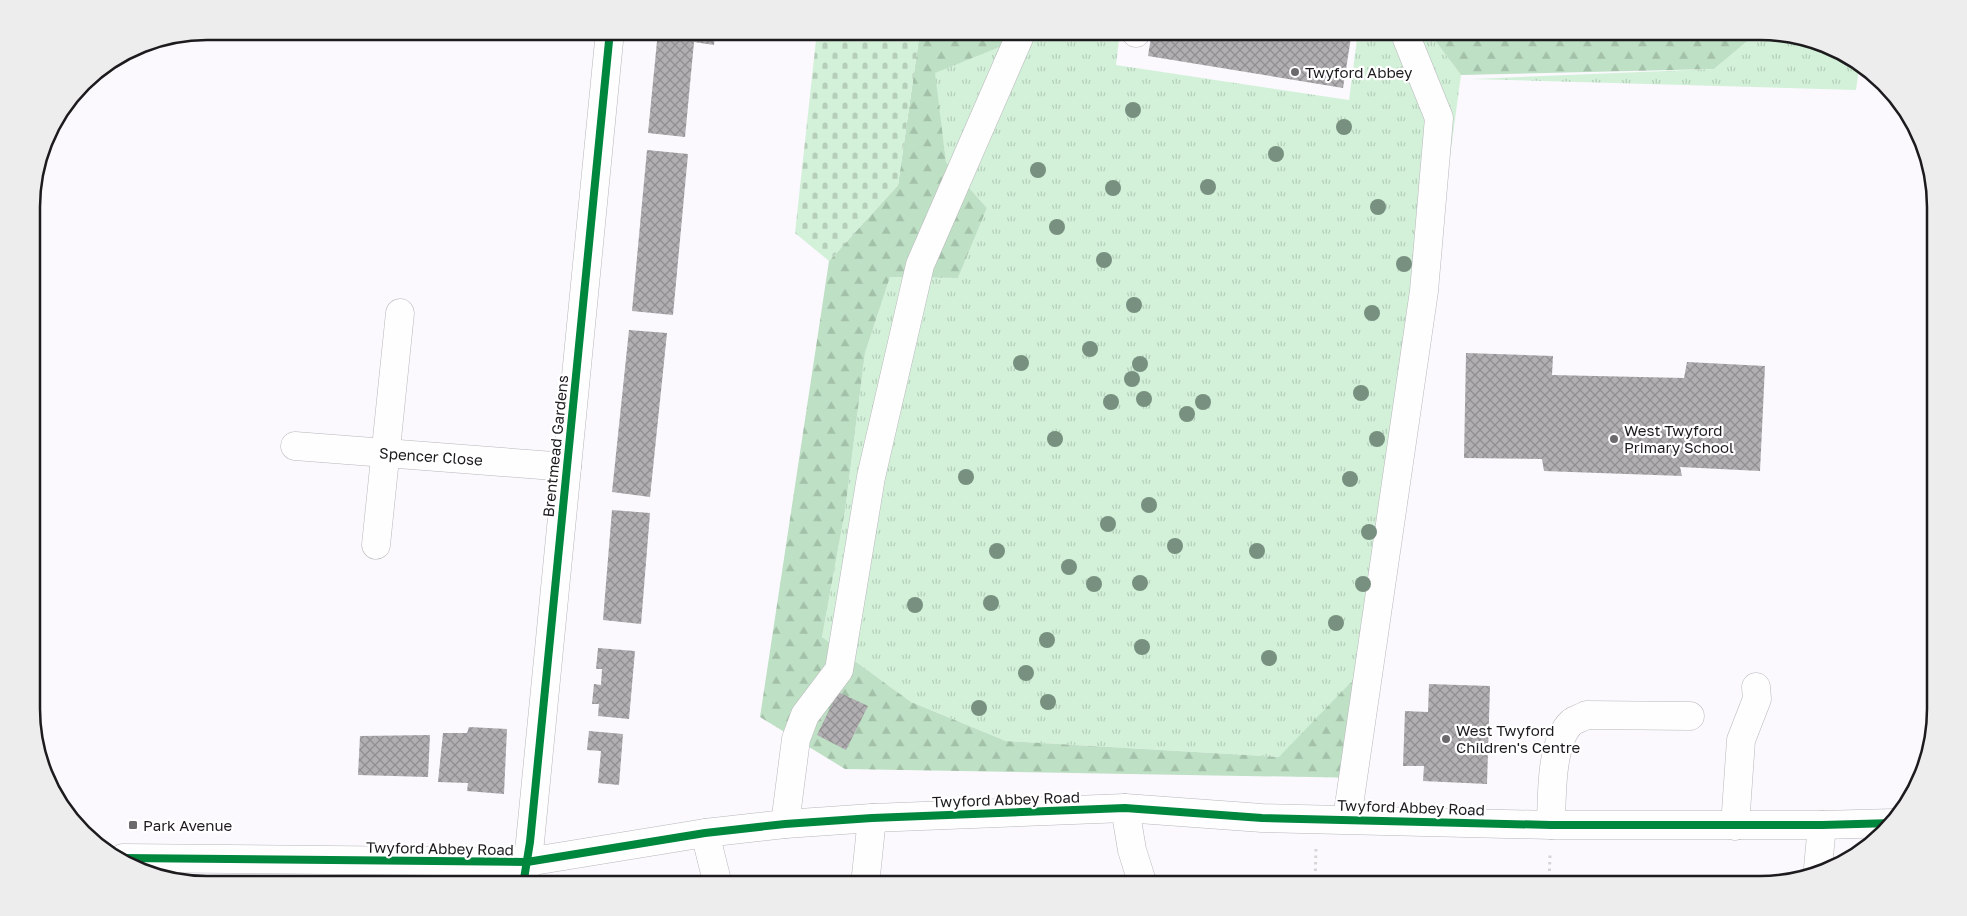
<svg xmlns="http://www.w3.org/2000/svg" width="1967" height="916" viewBox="0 0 1967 916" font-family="'Golos Text',sans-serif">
<defs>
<pattern id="grass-tufts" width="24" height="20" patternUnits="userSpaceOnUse" patternTransform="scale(1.25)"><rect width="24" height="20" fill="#d3f1d9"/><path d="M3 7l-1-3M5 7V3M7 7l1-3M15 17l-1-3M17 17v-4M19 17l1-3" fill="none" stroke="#b5ceba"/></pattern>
<pattern id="forest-firs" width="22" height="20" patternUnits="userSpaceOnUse" patternTransform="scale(1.25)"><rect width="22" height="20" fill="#bee0c4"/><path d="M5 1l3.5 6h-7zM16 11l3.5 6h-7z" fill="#a3c0a8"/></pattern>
<pattern id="cemetery-stones" width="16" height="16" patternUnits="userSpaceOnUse" patternTransform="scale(1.25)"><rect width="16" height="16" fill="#d3f1d9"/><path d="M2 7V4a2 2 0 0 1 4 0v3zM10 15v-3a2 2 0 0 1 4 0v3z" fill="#b5ceba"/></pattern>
<pattern id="building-cross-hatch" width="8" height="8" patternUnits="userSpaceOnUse" patternTransform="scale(1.25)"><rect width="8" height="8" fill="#b2afb2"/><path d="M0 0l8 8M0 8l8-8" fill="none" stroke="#908e90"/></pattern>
</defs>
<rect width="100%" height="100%" fill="#fbf9fe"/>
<g fill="url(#grass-tufts)">
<polygon points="1011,31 1120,31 1116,65 1349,100 1358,31 1410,31 1431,35 1461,75 1381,671 1350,683 1280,757 1006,741 911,702 822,637 845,511 865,353 890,277 958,278 987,208 946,162 934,73 1005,45"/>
<polygon points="1749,31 1760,31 1827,45 1859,69 1856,90 1472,79 1714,69 1751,38"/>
</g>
<g fill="url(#forest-firs)">
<polygon points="920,31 1011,31 1005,45 935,73 946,162 987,208 958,278 890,277 865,353 845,511 822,637 911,702 1006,741 1279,757 1350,683 1381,671 1366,778 845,769 760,717 829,261 898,185"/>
<polygon points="1454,31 1749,31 1751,38 1714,69 1461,75 1431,35"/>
</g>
<polygon fill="url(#cemetery-stones)" points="817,31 920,31 898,185 829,261 795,233"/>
<g fill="url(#building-cross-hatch)">
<polygon points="658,31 715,31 714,45 694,42 685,137 648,133"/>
<polygon points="1152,31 1352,31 1343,88 1148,56"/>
<polygon points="647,150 688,154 673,315 632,311"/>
<polygon points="629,330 667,333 650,497 612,492"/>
<polygon points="1466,353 1553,356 1552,375 1684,378 1687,362 1765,366 1760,471 1680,467 1682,476 1544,471 1542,459 1464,458"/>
<polygon points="612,510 650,513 641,624 603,620"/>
<polygon points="598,648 635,651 629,719 598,716 599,704 592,704 594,684 601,685 602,669 596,669"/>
<polygon points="1429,684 1490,686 1487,784 1423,781 1424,766 1403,766 1405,711 1428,712"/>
<polygon points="838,692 868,706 846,750 817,735"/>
<polygon points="469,727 507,729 504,794 467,791 468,783 438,782 443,733 467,733"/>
<polygon points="589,731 623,734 619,785 598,783 601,751 587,750"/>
<polygon points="430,735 428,777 358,775 360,736"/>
</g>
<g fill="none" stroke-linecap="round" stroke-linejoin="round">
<g stroke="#b8b6ba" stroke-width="29">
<g id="minor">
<polyline points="1136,33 1136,31"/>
<polyline points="295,446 567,467"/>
<polyline points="376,545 400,313"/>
<polyline points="1125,808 1132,850 1143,885"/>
<polyline points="1347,819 1424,291 1439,118 1407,39"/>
<polyline points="785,824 796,739 805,715 839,670 871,477 920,265 1022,31"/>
<path d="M1551,825c1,-26 -1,-84 21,-103 4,-3 10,-4 14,-7l104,1"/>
<polyline points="1735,826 1741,740 1757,699 1756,687"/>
<polyline points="705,833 718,885"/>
<polyline points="123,858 527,862 705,833 785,824 872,818 1125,808 1262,818 1551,825 1822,825 1893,823"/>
<polyline points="1818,868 1822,825"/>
<polyline points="523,885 530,842 610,31"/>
<polyline points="865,885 872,818"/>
</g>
</g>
<g stroke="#d6d5d6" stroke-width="3" stroke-dasharray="2.5 4" stroke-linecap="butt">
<polyline points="1315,884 1316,848"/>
<polyline points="1549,884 1550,855"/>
</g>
<use href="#minor" stroke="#fefeff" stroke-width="28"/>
<g stroke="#fff" stroke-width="11">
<g id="cycleway">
<polyline points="123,858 527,862 705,833 785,824 872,818 1125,808 1262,818 1551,825 1822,825 1893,823"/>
<polyline points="523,885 530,842 610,31"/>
</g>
</g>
<use href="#cycleway" stroke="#00873e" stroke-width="8"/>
</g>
<g fill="#789080">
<circle cx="1133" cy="110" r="8"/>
<circle cx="1344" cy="127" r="8"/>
<circle cx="1276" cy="154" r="8"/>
<circle cx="1038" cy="170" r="8"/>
<circle cx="1208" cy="187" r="8"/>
<circle cx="1113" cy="188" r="8"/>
<circle cx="1378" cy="207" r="8"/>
<circle cx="1057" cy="227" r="8"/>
<circle cx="1104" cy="260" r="8"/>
<circle cx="1404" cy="264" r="8"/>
<circle cx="1134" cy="305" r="8"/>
<circle cx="1372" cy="313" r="8"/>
<circle cx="1090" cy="349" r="8"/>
<circle cx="1021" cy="363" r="8"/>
<circle cx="1140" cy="364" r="8"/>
<circle cx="1132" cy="379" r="8"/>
<circle cx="1361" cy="393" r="8"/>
<circle cx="1144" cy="399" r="8"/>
<circle cx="1111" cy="402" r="8"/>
<circle cx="1203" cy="402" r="8"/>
<circle cx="1187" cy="414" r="8"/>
<circle cx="1055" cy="439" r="8"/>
<circle cx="1377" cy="439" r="8"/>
<circle cx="966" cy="477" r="8"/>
<circle cx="1350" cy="479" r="8"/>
<circle cx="1149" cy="505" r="8"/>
<circle cx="1108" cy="524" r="8"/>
<circle cx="1369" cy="532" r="8"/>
<circle cx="1175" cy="546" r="8"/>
<circle cx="997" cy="551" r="8"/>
<circle cx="1257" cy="551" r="8"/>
<circle cx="1069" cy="567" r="8"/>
<circle cx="1140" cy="583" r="8"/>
<circle cx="1094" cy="584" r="8"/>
<circle cx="1363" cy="584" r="8"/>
<circle cx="991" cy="603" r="8"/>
<circle cx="915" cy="605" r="8"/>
<circle cx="1336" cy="623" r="8"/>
<circle cx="1047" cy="640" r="8"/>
<circle cx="1142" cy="647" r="8"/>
<circle cx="1269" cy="658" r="8"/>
<circle cx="1026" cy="673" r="8"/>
<circle cx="1048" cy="702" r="8"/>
<circle cx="979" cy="708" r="8"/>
</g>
<g fill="#6b696c" stroke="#fff" stroke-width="2">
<circle cx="1295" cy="72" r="5"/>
<circle cx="1614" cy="439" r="5"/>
<circle cx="1446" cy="739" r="5"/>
<rect x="128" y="820" width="10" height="10" rx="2.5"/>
</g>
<g text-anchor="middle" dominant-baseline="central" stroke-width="4.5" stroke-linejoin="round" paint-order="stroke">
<g font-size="15" fill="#1d1b1e" stroke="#fff" text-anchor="start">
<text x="1305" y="72">Twyford Abbey</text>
<text x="1624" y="430">West Twyford<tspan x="1624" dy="17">Primary School</tspan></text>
<text x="1456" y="730">West Twyford<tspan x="1456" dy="17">Children's Centre</tspan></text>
<text x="143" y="825">Park Avenue</text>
</g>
<g font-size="15" fill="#1d1b1e" stroke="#fff">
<text transform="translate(555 446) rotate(-84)">Brentmead Gardens</text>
<text transform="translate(431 456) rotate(4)">Spencer Close</text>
<text transform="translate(1006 799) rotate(-2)">Twyford Abbey Road</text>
<text transform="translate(1411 807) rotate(2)">Twyford Abbey Road</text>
<text transform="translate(440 848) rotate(1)">Twyford Abbey Road</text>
</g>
</g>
<path d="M0 0H1967V916H0ZM207 40H1760A167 167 0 0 1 1927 207V709A167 167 0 0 1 1760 876H207A167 167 0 0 1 40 709V207A167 167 0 0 1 207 40Z" fill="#ededed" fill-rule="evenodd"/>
<path fill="none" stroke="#1d1b1e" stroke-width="2.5" d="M207 40H1760A167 167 0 0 1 1927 207V709A167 167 0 0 1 1760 876H207A167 167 0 0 1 40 709V207A167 167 0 0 1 207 40Z"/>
</svg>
